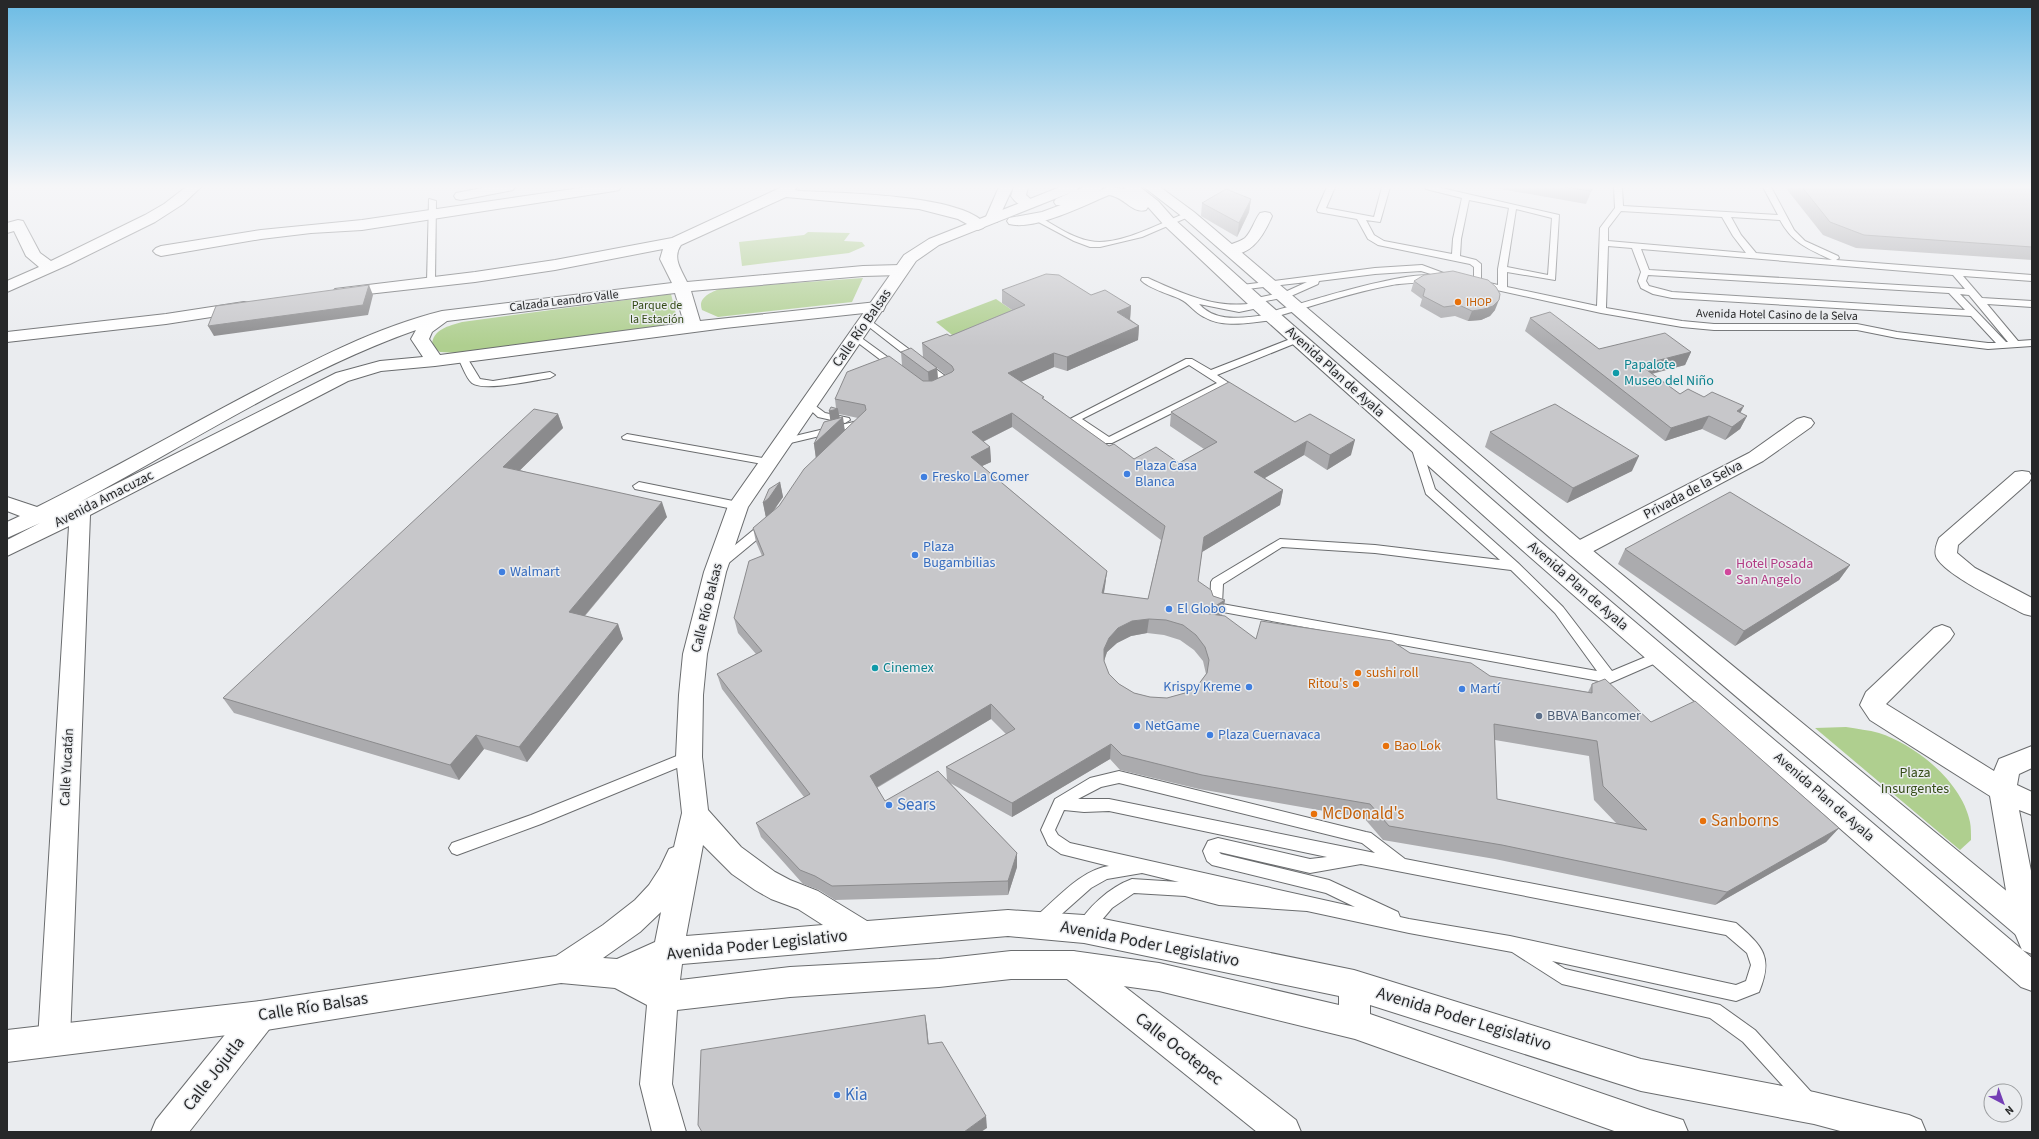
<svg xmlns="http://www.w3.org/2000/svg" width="2039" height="1139" viewBox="0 0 2039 1139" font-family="'Source Sans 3',sans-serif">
<rect width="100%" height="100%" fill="#eaecef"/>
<g fill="#afcf8f">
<polygon points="808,232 850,233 844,241 862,242 865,246 849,253 742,266 739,242 804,235"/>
<path d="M863,278l-11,24 -134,15 -16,-7c-5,-13 10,-18 20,-22z"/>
<path d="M671,294l7,28 -2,3 -218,28 -18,-1 -8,-6c0,-17 17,-20 30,-24z"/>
<polygon points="996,299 1025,319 962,343 936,322"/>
<path d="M1846,727c11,2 23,3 33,6 37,12 83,49 91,89 1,5 1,12 1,18l-11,10 -145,-122z"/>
</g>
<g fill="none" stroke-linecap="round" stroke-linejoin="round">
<g stroke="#6a6c6e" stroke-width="2">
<g id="lane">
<path d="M1327,187h8l-9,21 48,9 8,-30h8l-10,35 -14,-2 8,15 10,6 68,13 1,-15 9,-41 -36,-9 -1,-2h12l122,28 -4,65 -48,-8v15l90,19 3,-78 15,-20 -1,-21h8l1,19 155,9 -15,-28h8l23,43 11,11 33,15 1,2 -3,2 196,15v6l-69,-5 19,22 50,3v6l-45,-3 31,37 14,-1v6l-44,3 -91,-11 -40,-8h-143l-32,-3 -81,-14 -127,-28v-18l-4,-3 -92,-19 -10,-6 -11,-20 -39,-7 -1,-2zM1469,200l40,8 -11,61v16l-17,-4v-17l-5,-4 -16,-4 1,-17zM1516,209l36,9 -4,57 -41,-8zM1621,211l101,6 11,19 13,17 -138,-12v-13zM1731,217l49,3c13,24 29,29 52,40l-76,-7 -15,-18zM1608,246l24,2 9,24 -3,9 3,7 12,6 19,4 299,18 25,27h-8l-91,-11 -40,-8h-143l-32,-3 -76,-13zM1641,249l312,26 12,14 -316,-19zM1648,275l301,18 16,17 -293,-18 -23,-6 -3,-5zM1960,294l9,1 39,47h-2z"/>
<polygon points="429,199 436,201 435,282 431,285 427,282"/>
<path d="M1186,213l7,2 -51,22 -42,10h-10l-16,-6 -43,-23 7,-2c16,9 34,22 52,25 28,6 70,-18 96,-28z"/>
<path d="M1422,265l35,13 -4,3 -32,-10 -46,3 -56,7 -1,3 -27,12 -30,6 4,3 -2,2 -24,5 -40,-8c18,20 45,13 69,11 6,-6 22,-8 31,-11 20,-6 126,-38 138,-26 -5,5 -36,5 -45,7 -39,7 -76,20 -114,31l-1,3 -3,1c-22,2 -50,9 -70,-3 -10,-5 -15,-14 -24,-18 -11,-5 -32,-11 -39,-19l1,-2h6c33,15 69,32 106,25l-4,-2 2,-2 33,-7 22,-10 -68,8v-4l3,-1 133,-17z"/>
<path d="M867,318l85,63 1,2c-3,5 -9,6 -15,5l-1,-2 4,-3 -77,-60 -2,-2z"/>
<polygon points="856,334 900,366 902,368 900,370 894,370 853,339 851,337"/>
<path d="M1298,336l5,3 -2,2 -84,34 12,8 -1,2 -116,58h-8l-34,-24 116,-60h6l19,11zM1189,365l28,18 -108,54 -27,-18z"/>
<path d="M463,355l3,1 14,23 13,2 57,-9 5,3 -5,3c-15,2 -66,14 -78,5 -6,-5 -10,-18 -14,-25z"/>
<polygon points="809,401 825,413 849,418 850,420 845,423 818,417 804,404"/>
<polygon points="862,420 867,423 866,425 782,445 777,442 778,440"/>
<polygon points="627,434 768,459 773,462 768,465 623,439 622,437"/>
<path d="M1415,440l5,3 15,46 83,74 45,44 49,64 48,-20 5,2 1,3 -1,3 -55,24 -398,-73 -2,-3 1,-25 2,-3 67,-40 95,6 125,15 -74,-66 -16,-51zM1282,547l93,6 136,17 44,43 42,58 -375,-67 1,-20z"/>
<polygon points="639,482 738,502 744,506 738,510 635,489 633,486"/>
<polygon points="767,521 773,525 771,528 725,566 717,566 715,563 717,560 763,522"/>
<polygon points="689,751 694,753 696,757 694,761 541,824 457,855 452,853 449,848 452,843 531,815"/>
<path d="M1119,771l247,61 5,1 34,26 331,64c26,23 38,33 23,69l-23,9 -184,-40 13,8 155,36 35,25 58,64 3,6 -3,6 -6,3 -6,-3 -58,-64 -33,-24 -148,-34 -50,-32 -103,-19 -102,-22 -88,-6 -34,-9 -51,-3 -22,15 -22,26 -6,2 -6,-2 -2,-5c10,-21 34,-42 56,-50l47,3 -37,-9 -35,6 -16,9 -45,40 -6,2 -6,-2 -2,-5 2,-5c22,-18 46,-48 75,-52l-48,-12 -13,-9 -7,-15 14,-31 35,-21zM1119,783l243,60 13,10 -266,-54h-31l23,-12zM1064,810l20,2 25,-1 218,46 -17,2 -92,-21 -10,3 -5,10 4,10 5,4 114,28 29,14 -285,-64 -12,-8 -3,-5zM1219,852l91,21 51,-9 365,71 21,18 4,12 -5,16 -10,4 -226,-49 -101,-17 -9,-2 -2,-5 -69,-32 -108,-26z"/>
</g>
</g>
<g stroke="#6a6c6e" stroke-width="2">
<g id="street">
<polygon points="186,187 201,187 183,204 155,222 70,264 7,292 7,281 39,267 26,256 14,231 7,233 7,223 18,220 23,221 40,253 51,261 145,215 164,204"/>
<polygon points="487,187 515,187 513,190 508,191 461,200 456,199 454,196 456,193"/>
<polygon points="587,187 621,187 619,190 614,191 362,230 311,233 261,239 161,256 156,254 153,251 156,248 161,246 261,230 362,220"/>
<path d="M782,187h15l-2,3 5,1c37,2 164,3 186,34l-3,3 -5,2 -20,-11 -39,-10 -133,-12 -105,48c-9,13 0,24 6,37l176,-16 38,-1 6,2 2,3 -2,3 -6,2 -38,1 -172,15 9,30 177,-19 6,1 2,4 -2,4 -158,17 -290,38 -54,5 -33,10 -258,134 -20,525 -5,11 -11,5 -11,-5 -5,-11 31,-514 -62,30v-16l33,-17 -33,15v-16l13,-6 -13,-5v-14l30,10c72,-36 142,-76 214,-114 61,-32 123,-65 191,-82l230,-28 -12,-24 3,-10 -108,21 -80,12 -134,15 -6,-2 -2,-3 2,-3 140,-17 80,-12 117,-22zM675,293l9,30 -244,32 -11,-16 3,-7 15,-11zM416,330l-5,9 12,18 -43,4 -44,12 -256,129c108,-58 220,-131 336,-172z"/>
<path d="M1265,212l5,1 2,3c-8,19 -22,44 -47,37l-3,-3c5,-6 16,-7 23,-12 7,-7 9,-17 15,-25z"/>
<polygon points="244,302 250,303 252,307 250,311 166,324 7,342 7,332 166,314"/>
<polygon points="1804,417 1811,419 1814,423 1811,427 1763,461 1586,555 1578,557 1570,555 1567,550 1570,545 1749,453 1797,419"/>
<path d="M2022,471l7,1 3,5 -3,5 -71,63 -1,8 18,15 57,30v18l-8,-2c-18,-10 -83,-41 -88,-58 -2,-6 1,-13 3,-18l76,-66z"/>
<polygon points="1942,625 1950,628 1954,634 1950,640 1886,704 1994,771 1999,759 2032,746 2032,768 2019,774 2017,785 2032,792 2032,815 2019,810 2032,876 2032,954 2022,950 2012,926 1990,796 1870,720 1860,705 1866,692 1934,628"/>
<polygon points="1073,951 1084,955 1296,1120 1301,1132 1257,1132 1062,975 1058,965 1062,955"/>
<polygon points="260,1001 271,1005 276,1016 271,1027 189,1132 151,1132 156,1120 249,1005"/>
</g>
</g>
<g stroke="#6a6c6e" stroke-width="2">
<path id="secondary" d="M1060,187h19l-2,3 7,-3h19l-2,3 -35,15h-10l-2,-3 2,-3 16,-7 -133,53 -23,16 -168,246 -22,65 -19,82 -4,41 -1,62 6,53 33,37 34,25 15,8 28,11 49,30 141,-11 76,5 270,55 287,89 173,33 95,23 12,5 5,12h-82l-30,-8 -173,-33 -271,-86v9l280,96 33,10 5,12h-71l-262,-93 -196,-48 -86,-12h-62l-72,8 -149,10 -113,13 -5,74 14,48h-34l-12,-48 7,-79 -32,-17 -54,-5 -301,48 -253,31v-32l253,-29 296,-45 47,-31 32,-25 14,-15 11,-17 9,-19 5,-2 8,-34 -6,-56 3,-62 4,-41 21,-82 24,-66 176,-251 25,-16zM703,845l29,29 23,16 16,9 27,10 25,16 -137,11zM661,912l-6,30 -38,17 -14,-1 37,-26zM1008,936l76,7 255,53v9l-180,-42 -86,-12h-62l-72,8 -149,8 -110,13 2,-16z"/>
</g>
<g stroke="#6a6c6e" stroke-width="2">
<g id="primary">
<polygon points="999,187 1013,187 997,222 987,222 985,219"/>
<path d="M1014,187h14l-2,8 10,9 -2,3c-9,2 -18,-3 -23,-11z"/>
<path d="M1109,187l16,2 -1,-2h16l18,14 16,18 87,78 276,242 495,419v33l-11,-4 -500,-438 -272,-244 -85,-80 -16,-18 -2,3c-14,4 -20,-12 -37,-15 -24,10 -75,36 -100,29l-2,-3 2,-3 33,-6z"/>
<polygon points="1144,187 1160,187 1194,212 1586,545 2032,912 2032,944 2022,940 1570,555 1184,218"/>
</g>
</g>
<use href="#lane" fill="#fff" fill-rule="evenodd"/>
<use href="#street" fill="#fff" fill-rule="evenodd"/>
<use href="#secondary" fill="#fff" fill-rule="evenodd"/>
<use href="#primary" fill="#fff" fill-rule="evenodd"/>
</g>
<g fill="#ababae" fill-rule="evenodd">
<polygon points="1490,187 1593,187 1586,204"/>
<polygon points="1785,187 2032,187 2032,260 1856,248 1823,235"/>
<polygon points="1251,199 1249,212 1237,237 1201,216 1202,203"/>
<polygon points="1414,281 1495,310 1490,316 1481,320 1468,321 1455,316 1441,318 1420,306 1422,299 1411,291"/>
<path d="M1002,290l89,5 40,11 -1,13 9,7 -1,14 -71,31 -13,-4 -34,15 89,64 25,13 45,4 25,-14 -34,-23 1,-14 124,10 56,33 -24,15 -23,-15 -39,23 18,12 -3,15 -78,47 -4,29 15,15 12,4 -4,16 35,23 154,14 80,23 98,16 4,-8 59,38 188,106 -13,14 -111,63 -220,-46 -112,-19 -19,-22 -165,-29 -79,-19 -10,-11 -98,58 -62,-34 67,70v14l-9,28 -173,5 -16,-10 -16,-6 -42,-47 -5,-14 48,-26 -82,-108 -5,-15 39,-20 -18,-21 -4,-15 28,-62 -6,-14 -3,-14 13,-11 -3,-14 17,-21 3,15 -10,14 6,-5 37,-48 -2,-14 17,-24 -2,-9 7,-3 -1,-9 67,-34 -1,-13 22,5 -1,-14 28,-7 62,-26 -10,-7zM937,368l9,7 -8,3zM839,414l19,4 -13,12 -5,-12zM1012,427l149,113 -13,59 -44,-6 1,-7 2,-15 -125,-105 9,-4 -1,-15 -7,-5zM1147,633l17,2 16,5 14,10 9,11 3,13 -8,11 -13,8 -18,5 -17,-1 -16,-4 -15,-9 -10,-10 -5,-13 3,-9 10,-9 14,-7zM991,719l15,15 -60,33 1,13 -62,21 -8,-13zM1495,740l94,16 5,44 23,24 -120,-25z"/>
<polygon points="1530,318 1599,349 1691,352 1685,365 1652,374 1680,394 1741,413 1747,416 1740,429 1725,440 1702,429 1665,441 1525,331"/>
<polygon points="558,414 563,428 520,470 667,517 585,616 618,624 623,639 527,762 484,749 459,780 234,713 223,698"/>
<polygon points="1490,432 1632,471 1567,503 1485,447"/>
<polygon points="1625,549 1850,565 1839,580 1735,646 1618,564"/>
</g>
<g fill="#8b8b8d">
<polygon points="1251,199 1249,212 1237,237 1239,223"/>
<polygon points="369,285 373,295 368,315 214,336 208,326"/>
<polygon points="1499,300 1495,310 1490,316 1481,320 1468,321 1472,311"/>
<polygon points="1131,306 1130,320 1117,312"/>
<polygon points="1139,326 1138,340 1067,371 1067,357"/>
<polygon points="1691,352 1685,365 1635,378 1640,365"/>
<polygon points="1054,353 1054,367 1008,388 1008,373"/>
<polygon points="937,368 938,382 929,386 928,372"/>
<polygon points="1744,406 1737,419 1737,411"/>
<polygon points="838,409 840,420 843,417 845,432 816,459 814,444 831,425 829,411"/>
<polygon points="1012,413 1012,427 972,447 972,432"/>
<polygon points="558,414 563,428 509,481 503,467"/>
<polygon points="1709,416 1702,429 1665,441 1671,428"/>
<polygon points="1747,416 1740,429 1725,440 1732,427"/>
<polygon points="1355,440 1351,455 1327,470 1330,455"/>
<polygon points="1307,441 1304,455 1251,486 1254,472"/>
<polygon points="990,447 991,462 971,471 971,457"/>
<polygon points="1639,456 1632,471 1567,503 1573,488"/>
<polygon points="780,482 783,497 772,513 766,518 763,503"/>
<polygon points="1283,490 1280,505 1202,552 1204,537"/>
<polygon points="662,502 667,517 575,627 569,612"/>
<polygon points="1850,565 1839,580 1735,646 1744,631"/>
<polygon points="1107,571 1105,586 1101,608 1102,593"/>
<polygon points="1225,600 1222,615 1201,628 1204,613"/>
<polygon points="1149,619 1147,633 1131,636 1117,643 1107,652 1103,664 1104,649 1109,638 1118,628 1132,621"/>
<polygon points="618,624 623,639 527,762 519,747"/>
<polygon points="991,704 991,719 872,790 870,776"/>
<polygon points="476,735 484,749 459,780 450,765"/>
<polygon points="1111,744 1110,759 1012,817 1012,803"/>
<polygon points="1839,828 1826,842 1715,905 1727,892"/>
<polygon points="1017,853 1017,867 1008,895 1008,881"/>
<polygon points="925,1015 927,1027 930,1057 928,1044"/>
<polygon points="986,1116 987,1128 981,1132 964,1132"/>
</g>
<g fill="#c7c7ca" stroke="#8b8b8d" fill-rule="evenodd">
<polygon points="1565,187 1593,187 1591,191"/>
<polygon points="1802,187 2032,187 2032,247 1864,235 1830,222"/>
<polygon points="1226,189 1251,199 1239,223 1202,203"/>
<polygon points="1453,271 1488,280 1496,287 1500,294 1499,300 1493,306 1484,309 1472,311 1459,305 1444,307 1423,296 1425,289 1414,281 1424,275"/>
<path d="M1046,274l13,1 32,20 14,-5 26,16 -14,6 22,14 -72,31 -13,-4 -46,20 36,24 -2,1 67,48 5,-2 20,15 22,-12 23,16 38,-21 -46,-30 58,-30 66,40 15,-8 45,26 -25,15 -23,-14 -53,31 29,18 -79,47 -6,44 13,9 2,6 12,4 -21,13 21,3 31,23 5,-18 131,20 18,12 61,10 19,13 102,17v-9l13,-5 46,43 44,-21 144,127 -112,64 -225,-47 -113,-19 -19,-22 -168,-29 -80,-20 -11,-11 -99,59 -66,-36 69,-38 -24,-25 -121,72 15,25 53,-30 79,82 -9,28 -176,5 -17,-10 -15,-6 -44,-47 54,-29 -93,-120 45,-23 -28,-33 15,-57 15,-6 -11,-27 26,-22 25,-37 62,-59 -1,-5 -30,-6 12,-27 42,-16 34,25h9l20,-9 2,-2 -2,-4 -30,-23 25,-9 3,2 75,-31 -23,-15zM1012,413l153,113 -17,73 -46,-6 5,-22 -136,-114 19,-10 -18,-15zM1149,619l17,1 17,5 13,10 9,12 4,13 -2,13 -9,12 -13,8 -18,5 -17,-1 -16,-4 -15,-9 -10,-10 -5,-13v-12l5,-11 9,-10 14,-7zM1494,724l103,17 6,45 44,44 -150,-31z"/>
<polygon points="369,285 363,305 208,326 216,306"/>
<polygon points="1550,312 1599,349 1665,333 1691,352 1640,365 1680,394 1688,389 1704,397 1712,392 1744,406 1737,411 1747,416 1732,427 1709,416 1671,428 1530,318"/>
<polygon points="911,348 937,368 928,372 901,352"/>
<polygon points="1555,404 1639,456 1573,488 1490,432"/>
<polygon points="831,407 838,409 829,411"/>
<polygon points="534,409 558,414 503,467 662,502 569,612 618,624 519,747 476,735 450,765 223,698"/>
<polygon points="843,417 814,444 824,422"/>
<polygon points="780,482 769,498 763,503 769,489"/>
<polygon points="1730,492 1850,565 1744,631 1625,549"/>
<polygon points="925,1015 928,1044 942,1042 986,1116 964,1132 702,1132 698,1125 701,1050"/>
</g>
<linearGradient id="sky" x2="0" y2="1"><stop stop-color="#6bbbe4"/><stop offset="0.54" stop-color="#f6f6f8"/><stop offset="1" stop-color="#f6f6f8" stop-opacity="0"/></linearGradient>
<rect width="2039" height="346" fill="url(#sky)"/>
<g fill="#e8710a" stroke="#eaecef" stroke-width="1.5">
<circle cx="1458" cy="302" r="4"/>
<circle cx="1358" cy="673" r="4"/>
<circle cx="1356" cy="684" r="4"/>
<circle cx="1386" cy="746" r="4"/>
<circle cx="1314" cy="814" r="4"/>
<circle cx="1703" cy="821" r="4"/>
</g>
<g fill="#0f9aa8" stroke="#eaecef" stroke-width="1.5">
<circle cx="1616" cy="373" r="4"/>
<circle cx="875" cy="668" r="4"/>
</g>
<g fill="#3f7fe0" stroke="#eaecef" stroke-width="1.5">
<circle cx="1127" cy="474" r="4"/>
<circle cx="924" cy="477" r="4"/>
<circle cx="915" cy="555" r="4"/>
<circle cx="502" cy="572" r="4"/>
<circle cx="1169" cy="609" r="4"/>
<circle cx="1249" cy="687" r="4"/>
<circle cx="1462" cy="689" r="4"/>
<circle cx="1137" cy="726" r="4"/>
<circle cx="1210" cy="735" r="4"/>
<circle cx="889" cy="805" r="4"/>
<circle cx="837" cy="1095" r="4"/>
</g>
<circle fill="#d1479c" stroke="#eaecef" stroke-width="1.5" cx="1728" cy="572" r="4"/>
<circle fill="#5c6f8a" stroke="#eaecef" stroke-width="1.5" cx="1539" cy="716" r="4"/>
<g text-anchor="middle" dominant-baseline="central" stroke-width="3" stroke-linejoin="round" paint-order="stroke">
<g font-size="12" fill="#272829" stroke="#eaecef">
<text transform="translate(564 301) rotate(-7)">Calzada Leandro Valle</text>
<text transform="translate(1777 315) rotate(1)">Avenida Hotel Casino de la Selva</text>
</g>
<g font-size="12" fill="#c56008" stroke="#eaecef" text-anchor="start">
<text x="1466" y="302">IHOP</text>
</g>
<g font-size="12" fill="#334b15" stroke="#eaecef">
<text x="657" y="305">Parque de<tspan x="657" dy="14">la Estación</tspan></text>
</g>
<g font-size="14" fill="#272829" stroke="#eaecef">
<text transform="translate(862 328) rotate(-55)">Calle Río Balsas</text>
<text transform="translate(1335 372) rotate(42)">Avenida Plan de Ayala</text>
<text transform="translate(1693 490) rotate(-28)">Privada de la Selva</text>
<text transform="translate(104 499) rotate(-27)">Avenida Amacuzac</text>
<text transform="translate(1578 586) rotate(41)">Avenida Plan de Ayala</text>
<text transform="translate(707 608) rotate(-76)">Calle Río Balsas</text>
<text transform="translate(67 767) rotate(-87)">Calle Yucatán</text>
<text transform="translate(1824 797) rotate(41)">Avenida Plan de Ayala</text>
</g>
<g font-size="14" fill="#0d838f" stroke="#eaecef" text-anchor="start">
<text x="1624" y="365">Papalote<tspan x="1624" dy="16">Museo del Niño</tspan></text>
<text x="883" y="668">Cinemex</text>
</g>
<g font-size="14" fill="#366cbe" stroke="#eaecef" text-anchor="start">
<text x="1135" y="466">Plaza Casa<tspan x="1135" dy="16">Blanca</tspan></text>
<text x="932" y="477">Fresko La Comer</text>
<text x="923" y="547">Plaza<tspan x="923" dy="16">Bugambilias</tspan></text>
<text x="510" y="572">Walmart</text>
<text x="1177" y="609">El Globo</text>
<text x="1241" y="687" text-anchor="end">Krispy Kreme</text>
<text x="1470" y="689">Martí</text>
<text x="1145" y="726">NetGame</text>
<text x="1218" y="735">Plaza Cuernavaca</text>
</g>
<g font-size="14" fill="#b23c85" stroke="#eaecef" text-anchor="start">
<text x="1736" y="564">Hotel Posada<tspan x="1736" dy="16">San Angelo</tspan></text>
</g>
<g font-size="14" fill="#c56008" stroke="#eaecef" text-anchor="start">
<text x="1366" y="673">sushi roll</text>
<text x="1348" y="684" text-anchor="end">Ritou's</text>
<text x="1394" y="746">Bao Lok</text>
</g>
<g font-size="14" fill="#4e5e75" stroke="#eaecef" text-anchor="start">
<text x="1547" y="716">BBVA Bancomer</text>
</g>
<g font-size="14" fill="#334b15" stroke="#eaecef">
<text x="1915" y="773">Plaza<tspan x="1915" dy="16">Insurgentes</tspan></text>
</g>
<g font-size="17" fill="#366cbe" stroke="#eaecef" text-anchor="start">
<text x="897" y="805">Sears</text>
<text x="845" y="1095">Kia</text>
</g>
<g font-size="17" fill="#c56008" stroke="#eaecef" text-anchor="start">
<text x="1322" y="814">McDonald's</text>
<text x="1711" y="821">Sanborns</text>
</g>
<g font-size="17" fill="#272829" stroke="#eaecef">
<text transform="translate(1150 944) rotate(11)">Avenida Poder Legislativo</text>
<text transform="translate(757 945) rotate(-6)">Avenida Poder Legislativo</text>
<text transform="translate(313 1007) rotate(-9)">Calle Río Balsas</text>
<text transform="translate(1464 1019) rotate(17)">Avenida Poder Legislativo</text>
<text transform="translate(1179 1049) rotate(38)">Calle Ocotepec</text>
<text transform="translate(214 1074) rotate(-52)">Calle Jojutla</text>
</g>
</g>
<rect width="2039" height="1139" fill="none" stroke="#272829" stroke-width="16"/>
<g transform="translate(2003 1103) rotate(139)"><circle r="19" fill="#eaecef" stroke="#9c9ea0"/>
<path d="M0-3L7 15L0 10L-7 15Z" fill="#743eb5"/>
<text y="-6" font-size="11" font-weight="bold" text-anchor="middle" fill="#272829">N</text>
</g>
</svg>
